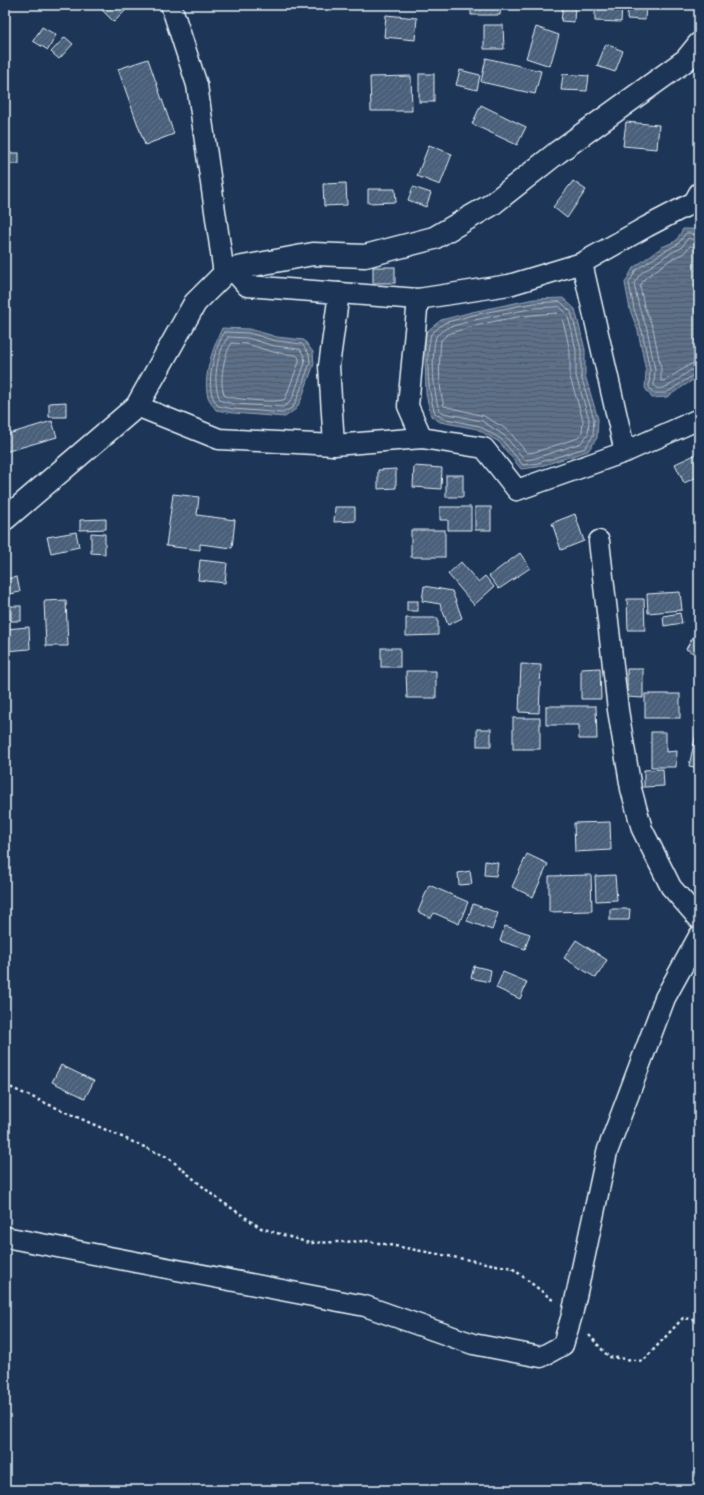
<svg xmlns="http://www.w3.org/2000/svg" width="704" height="1495" viewBox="0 0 704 1495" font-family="Caveat,sans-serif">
<defs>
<pattern id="water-rules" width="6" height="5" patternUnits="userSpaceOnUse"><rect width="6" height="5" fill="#5d7089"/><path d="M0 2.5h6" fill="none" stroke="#505a66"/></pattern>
<pattern id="building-hatch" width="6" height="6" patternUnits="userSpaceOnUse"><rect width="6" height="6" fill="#495e7a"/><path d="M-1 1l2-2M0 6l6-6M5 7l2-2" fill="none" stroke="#63768e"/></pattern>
</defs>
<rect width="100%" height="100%" fill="#1d3557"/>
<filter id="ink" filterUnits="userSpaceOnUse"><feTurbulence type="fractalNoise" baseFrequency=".025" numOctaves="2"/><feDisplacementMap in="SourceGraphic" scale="8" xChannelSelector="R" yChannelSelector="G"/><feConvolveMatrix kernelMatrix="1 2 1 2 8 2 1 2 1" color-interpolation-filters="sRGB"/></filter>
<g filter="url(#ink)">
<g fill="url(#water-rules)" stroke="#95a4b5">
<polygon points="683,229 692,229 699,233 699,376 667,397 652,398 645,388 646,371 638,331 630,310 625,283 633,268 662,247 676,241"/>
<polygon points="563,298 575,309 580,329 585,350 585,375 598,419 597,438 588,451 538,467 521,469 499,442 477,429 440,422 431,416 426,394 425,353 426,332 441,320 472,312 534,299"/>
<path d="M222,328l28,1 27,8 27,3 9,12 1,12 -13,36 -5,9 -11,8 -52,-4 -17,-3c-3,-4 -6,-9 -8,-13 -6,-21 6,-51 14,-69z"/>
</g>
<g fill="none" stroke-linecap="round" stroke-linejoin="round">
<g stroke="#b0bdcc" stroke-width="1">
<polyline points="699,236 691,233 686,233 678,244 665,251 636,270 629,283 634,309 642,331 650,370 649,387 653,393 666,393 695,374 699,373"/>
<path d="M699,241l-11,-3 -7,10 -14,7 -27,19 -6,10 5,23 8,22 8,41 -1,15 2,3c17,3 27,-19 43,-20"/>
<polyline points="699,247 690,246 684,253 670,260 645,278 640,286 644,306 653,328 661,369 661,381 664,381 691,364 699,362"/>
<path d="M561,302l10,10 5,18 5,20v26l13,43 -1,17 -8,12 -47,15 -15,2 -22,-26 -22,-13 -37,-8 -7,-5c-7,-19 -10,-59 -4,-79l13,-11 29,-8 61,-12z"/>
<path d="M560,307l7,7 5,17 4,20v25l13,43 -1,15 -7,9 -45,15 -11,2 -20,-24 -23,-15 -38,-8 -5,-3c-6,-19 -8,-55 -3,-74l10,-8 28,-8 61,-12z"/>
<path d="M557,313l5,5 4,15 4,19v25l13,43 -1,12 -4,6 -43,14 -8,1 -19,-23 -24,-14 -40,-10c-6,-20 -5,-44 -3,-66l7,-6c32,-11 76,-20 109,-21z"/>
<path d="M225,332l24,1 27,8 26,3 7,10 1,9 -13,36 -4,8 -10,6 -49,-4 -16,-3c-2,-3 -5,-7 -6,-11 -5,-16 3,-50 13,-63z"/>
<path d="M228,337l20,1 26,8 26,3 4,7 1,7 -12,34 -4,6 -6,4 -49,-3 -13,-3c-10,-17 -4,-48 7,-64z"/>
<path d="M232,343l15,1 26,8 23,3 3,3v4l-14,37c-8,5 -50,0 -60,-3 -7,-12 -1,-43 7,-53z"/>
</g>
</g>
<g fill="url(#building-hatch)" stroke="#e8f1f8">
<polygon points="97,5 131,5 114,22"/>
<polygon points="471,5 501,5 500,15 471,15"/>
<polygon points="563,5 575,5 574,22 561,21"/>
<polygon points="595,5 622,5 621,22 595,21"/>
<polygon points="628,5 646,5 645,20 627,19"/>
<rect x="676" y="5" width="23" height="3"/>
<polygon points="386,15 417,18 415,40 384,37"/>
<polygon points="484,25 503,25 504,49 484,49"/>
<polygon points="42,27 56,35 48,50 33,41"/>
<polygon points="536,27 559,35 550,66 526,58"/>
<polygon points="65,37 73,44 59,59 51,52"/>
<polygon points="606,44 623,51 615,72 597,66"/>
<polygon points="486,58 541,71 535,94 481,82"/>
<polygon points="148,59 174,134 145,145 118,69"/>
<polygon points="460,70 480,75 477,90 456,85"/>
<rect x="419" y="74" width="15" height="28"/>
<polygon points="563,74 589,76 587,91 561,90"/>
<polygon points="411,76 412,111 371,111 370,77"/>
<polygon points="481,105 526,127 517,145 472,124"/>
<polygon points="626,122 659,125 657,149 623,146"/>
<polygon points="429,145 452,154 440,185 417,176"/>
<rect x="5" y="153" width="14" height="11"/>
<polygon points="573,181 586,190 567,218 553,207"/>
<polygon points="346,183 347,205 324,206 323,184"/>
<polygon points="413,187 431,193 426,207 408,200"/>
<polygon points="368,189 395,189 396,202 368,203"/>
<rect x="373" y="267" width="22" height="16"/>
<polygon points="66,402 66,417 49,417 49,403"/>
<polygon points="52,421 57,437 5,452 5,435"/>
<polygon points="699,453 699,476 684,483 675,464"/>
<polygon points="414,466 442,468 441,489 413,487"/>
<polygon points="396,469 396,488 378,489 378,470"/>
<rect x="446" y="475" width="17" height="22"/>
<polygon points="173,494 199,497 197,515 235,520 232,548 200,544 200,550 166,546"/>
<polygon points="335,507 355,507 355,521 334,522"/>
<polygon points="440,507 471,507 471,530 448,530 448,520 440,520"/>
<rect x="475" y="507" width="16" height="23"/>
<polygon points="575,514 584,541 561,550 552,523"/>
<polygon points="106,519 106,529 80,530 80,520"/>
<rect x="411" y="530" width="34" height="27"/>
<polygon points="76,532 79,547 51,553 47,537"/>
<polygon points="91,533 105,534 105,554 91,553"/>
<polygon points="520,553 530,568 499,589 489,576"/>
<polygon points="200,560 227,563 225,583 198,580"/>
<polygon points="461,562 478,582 485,576 494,587 474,605 448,574"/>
<polygon points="17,577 20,592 5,595 5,579"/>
<polygon points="424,586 452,591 462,618 448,625 440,604 422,601"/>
<polygon points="680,592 682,610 648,613 647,594"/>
<polygon points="627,599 644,599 645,630 628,630"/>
<polygon points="66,600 68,646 46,646 44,601"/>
<rect x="407" y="601" width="11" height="10"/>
<rect x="11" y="606" width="10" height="15"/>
<polygon points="680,613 682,623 664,626 663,616"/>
<polygon points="406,618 438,618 438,635 406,636"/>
<polygon points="29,627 30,649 5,651 5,629"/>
<polygon points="696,632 699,633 699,656 686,649"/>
<rect x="381" y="648" width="19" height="19"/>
<polygon points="521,664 541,665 539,713 519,712"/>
<polygon points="600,668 601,699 581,699 581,669"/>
<polygon points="627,669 643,669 643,698 627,697"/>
<polygon points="406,671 436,671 436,698 407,698"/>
<rect x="645" y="694" width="35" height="24"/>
<polygon points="546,706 596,706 597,739 579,739 579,725 546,725"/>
<rect x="513" y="718" width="27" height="31"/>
<rect x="477" y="729" width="14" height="17"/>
<polygon points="697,729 699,730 699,768 689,766"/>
<polygon points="651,732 666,732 666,752 677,751 676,767 651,767"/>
<polygon points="663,769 664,786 644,787 644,770"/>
<polygon points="610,822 611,850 575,852 574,823"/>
<polygon points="527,854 548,864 533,897 512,887"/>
<polygon points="485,861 498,863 496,876 484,875"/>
<polygon points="470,871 472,884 459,885 458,873"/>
<polygon points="591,875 592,911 549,912 549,876"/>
<polygon points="615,875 617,900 596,901 595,876"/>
<polygon points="429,885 468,902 459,924 434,913 431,918 418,912"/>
<polygon points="473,904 498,913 492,930 467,921"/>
<polygon points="610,909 630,909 629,920 610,920"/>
<polygon points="505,926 530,934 525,949 500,941"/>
<polygon points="576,940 607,960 596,978 564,958"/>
<polygon points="474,966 491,970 489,982 471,978"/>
<polygon points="503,972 527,982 520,999 496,988"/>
<polygon points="61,1065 94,1081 85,1098 52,1082"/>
</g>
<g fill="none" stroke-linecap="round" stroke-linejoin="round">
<g stroke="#e8f1f8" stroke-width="23">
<g id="minor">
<polyline points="171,5 197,85 224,274"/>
<polyline points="582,263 625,452"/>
<polyline points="232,269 247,286 418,299 509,285 582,263 646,227 694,202 699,193"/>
<polyline points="418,299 408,406 422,438"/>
<polyline points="137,406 219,439 334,445 422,438 484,448 517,490 625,452 699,419"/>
<polyline points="334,445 329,366 339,293"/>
<polyline points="599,541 618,710 631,789 642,829 671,887 699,919"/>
<polyline points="5,1237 365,1306 473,1344 541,1357 563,1345 572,1315 607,1152 665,998 699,936"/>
</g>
</g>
<g stroke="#e8f1f8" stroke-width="25">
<polyline id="secondary" points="5,519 137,406 195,303 224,274 232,269 313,254 365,256 434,238 491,205 558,152 686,60 699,44"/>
</g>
<g stroke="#e8f1f8" stroke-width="2.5" stroke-dasharray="3 3" stroke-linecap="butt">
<polyline points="5,1085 169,1158 215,1197 261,1228 309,1243 368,1241 512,1268 554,1301"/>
<polyline points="589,1335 609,1357 643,1361 683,1318 699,1320"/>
</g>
<use href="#minor" stroke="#1d3557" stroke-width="20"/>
<use href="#secondary" stroke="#1d3557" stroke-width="22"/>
</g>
</g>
<rect width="704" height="1495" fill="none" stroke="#1d3557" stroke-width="20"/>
<rect x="10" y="10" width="684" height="1475" fill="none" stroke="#e8f1f8" stroke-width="1.5" filter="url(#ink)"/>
</svg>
